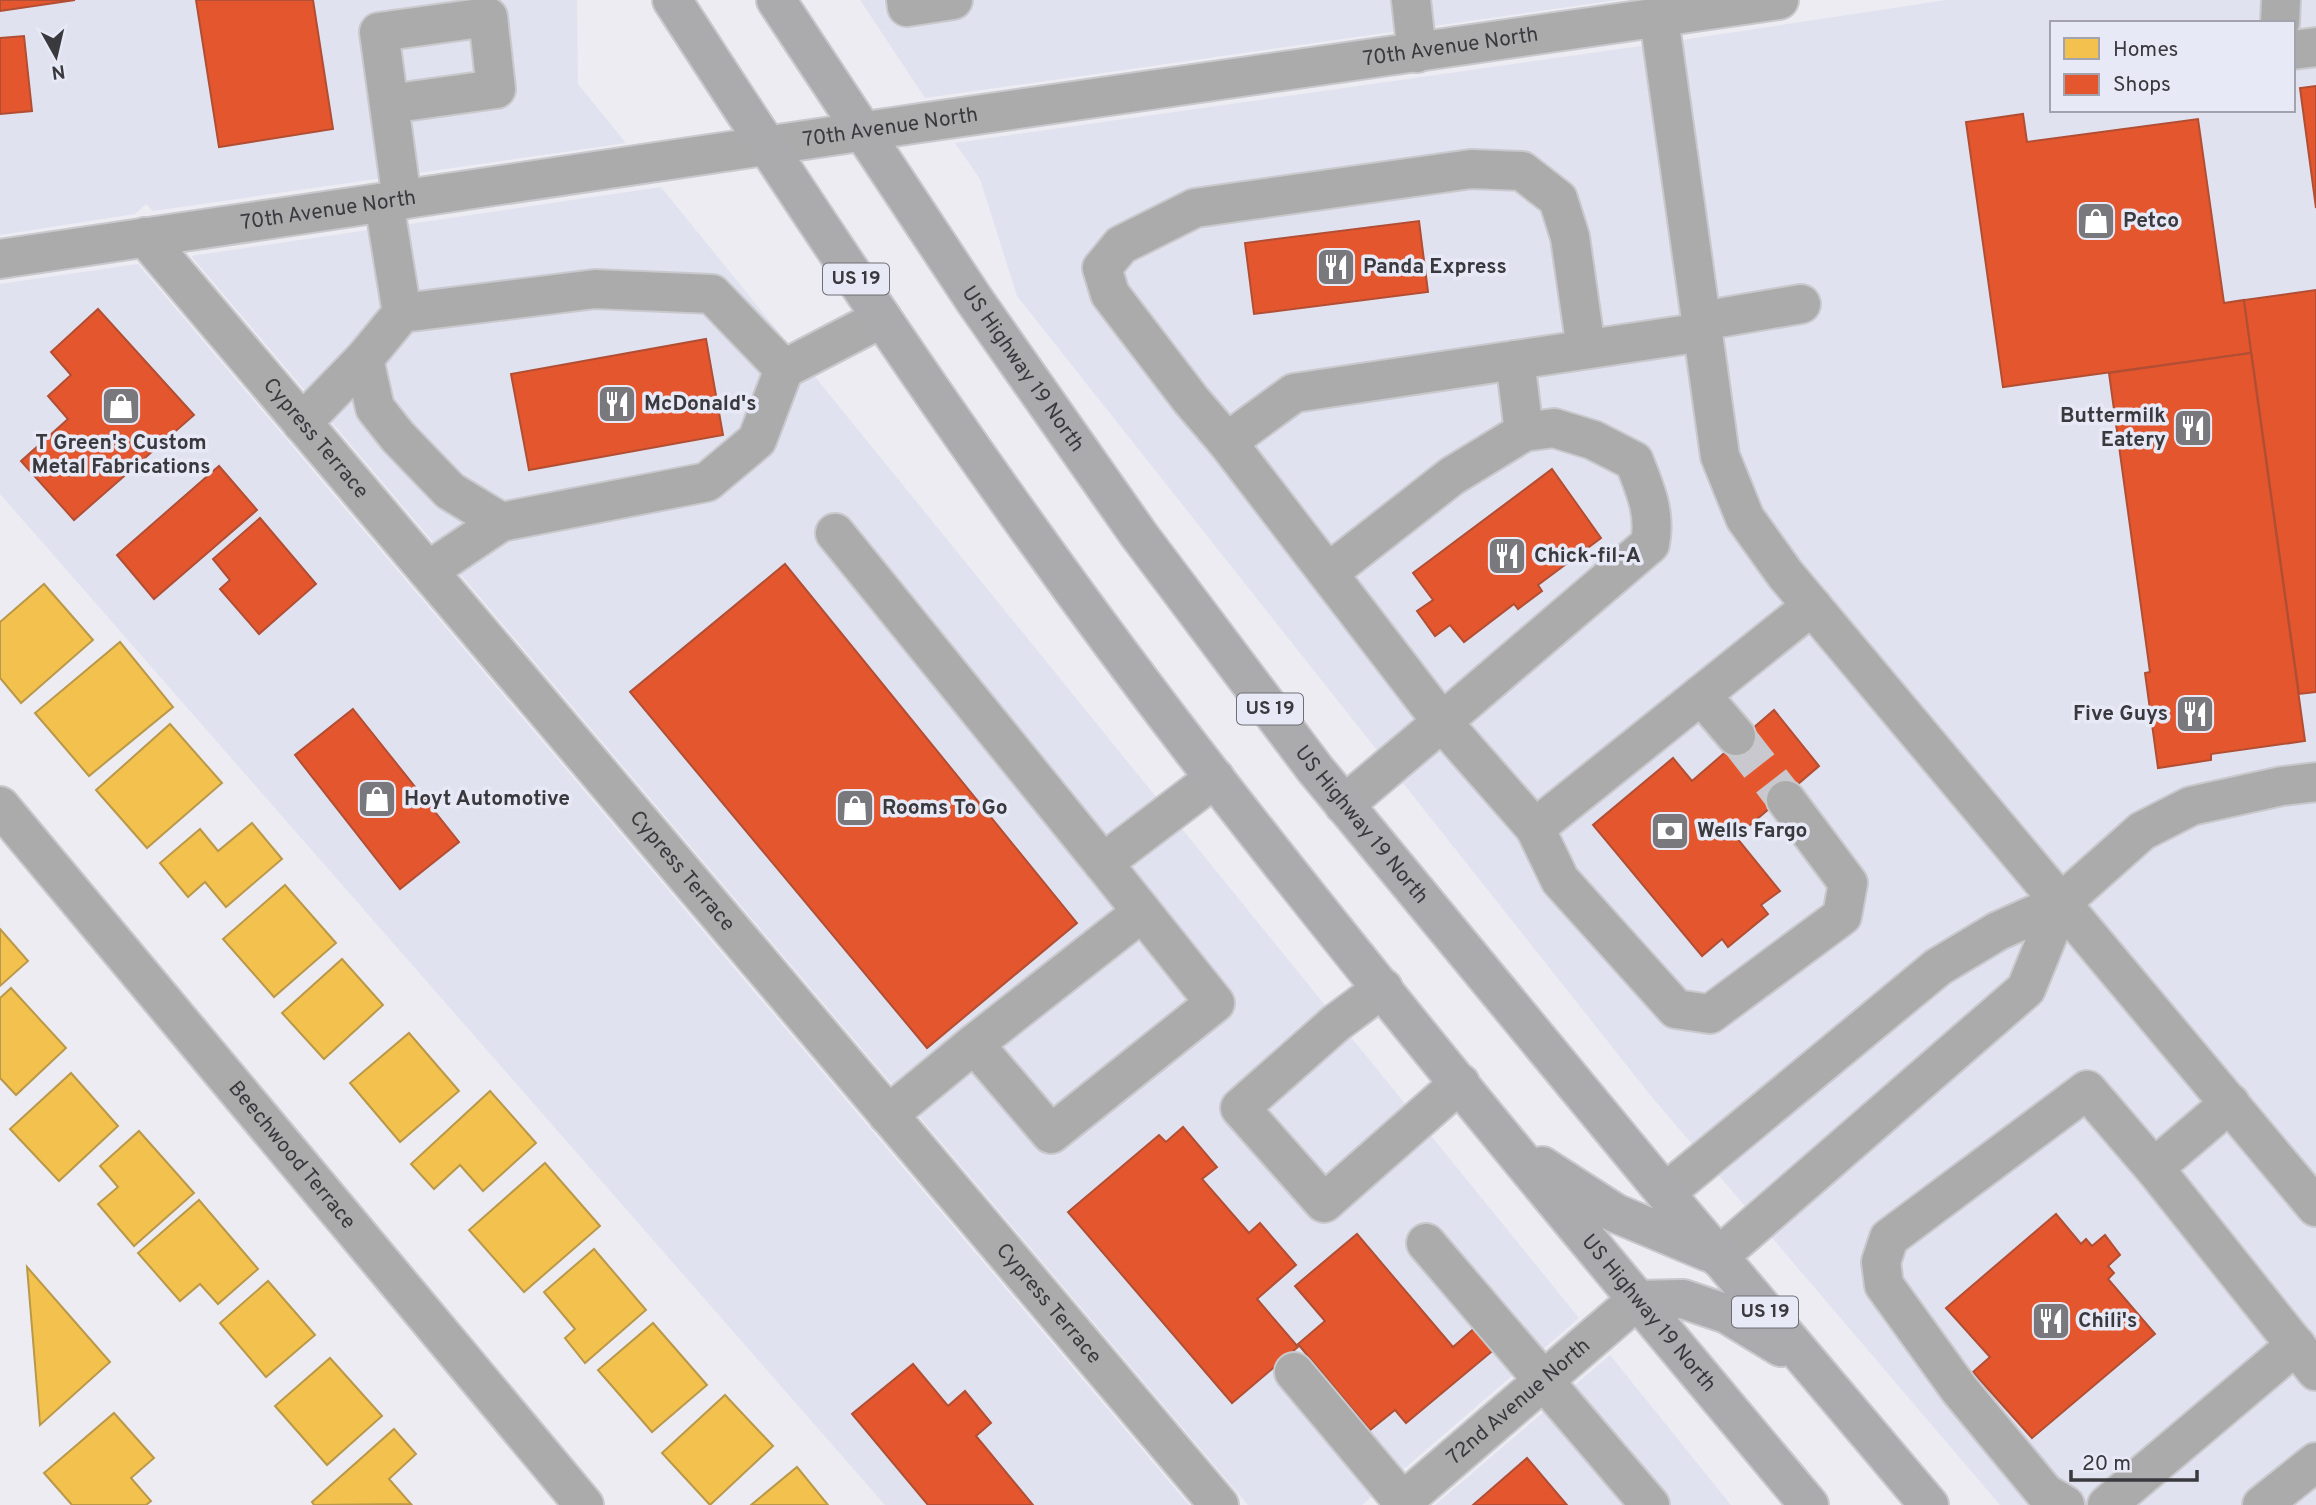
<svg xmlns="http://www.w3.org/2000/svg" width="2316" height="1505" viewBox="0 0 2316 1505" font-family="Overpass,sans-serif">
<rect width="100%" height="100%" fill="#ececf2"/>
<g fill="#e1e2ef" fill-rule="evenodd">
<polygon points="0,0 577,0 578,84 626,143 153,211 146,204 135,214 0,235"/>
<polygon points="860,0 1618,0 925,98"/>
<path d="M1946,0h370v1505h-316l-349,-409 -634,-800 -37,-117 -25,-36 707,-100zM2052,23h241v87h-241z"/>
<polygon points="661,187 1579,1318 1362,1505 1248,1505 191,256"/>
<polygon points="138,264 1189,1505 885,1505 0,494 0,284"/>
<polygon points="1610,1355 1731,1505 1435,1505"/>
</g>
<g fill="#f2c14e" stroke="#ba9849" stroke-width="2">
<polygon points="44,584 93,640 21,703 0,678 0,622"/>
<polygon points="120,642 173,707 89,776 35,713"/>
<polygon points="170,724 222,783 147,848 96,790"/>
<polygon points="252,823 282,859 226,907 205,882 188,897 160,863 200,829 218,851"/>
<polygon points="285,885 336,943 274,997 223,939"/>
<polygon points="0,929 28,961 0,986"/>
<polygon points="342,959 383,1005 324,1059 282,1013"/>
<polygon points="11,988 66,1048 16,1095 0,1078 0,998"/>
<polygon points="409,1033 459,1091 400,1142 350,1083"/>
<polygon points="71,1073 118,1126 59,1181 10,1129"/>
<polygon points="490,1091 536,1143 483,1191 460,1165 434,1189 411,1164"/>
<polygon points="139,1131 194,1193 134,1246 98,1204 118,1187 100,1166"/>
<polygon points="545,1163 600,1226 524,1292 469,1230"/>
<polygon points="199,1200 258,1269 218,1304 200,1284 180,1301 138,1253"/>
<polygon points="594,1249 646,1310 585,1363 565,1338 575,1329 544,1292"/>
<polygon points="27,1267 110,1362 40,1425"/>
<polygon points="268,1281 315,1335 266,1377 220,1323"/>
<polygon points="653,1323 707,1385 652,1432 598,1370"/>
<polygon points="330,1358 382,1416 327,1465 275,1406"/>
<polygon points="725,1395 773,1446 710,1505 662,1453"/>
<polygon points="114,1413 154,1458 131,1478 151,1501 146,1505 72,1505 44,1473"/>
<polygon points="394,1429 416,1454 389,1479 411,1504 314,1505 312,1502"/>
<polygon points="797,1467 828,1505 751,1505"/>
</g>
<g fill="#e4572e" stroke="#b14e33" stroke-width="2">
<polygon points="0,0 75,0 0,11"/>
<polygon points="196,0 313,0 333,129 219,147"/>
<polygon points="24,36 32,111 0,114 0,38"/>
<polygon points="2316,86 2316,208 2300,88"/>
<polygon points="2023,114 2027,142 2198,119 2224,303 2244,300 2251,353 2003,387 1966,122"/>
<polygon points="1419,221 1428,292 1254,314 1245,243"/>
<polygon points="2316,290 2316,692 2299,694 2244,300"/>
<polygon points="98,309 194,415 74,520 21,461 68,419 48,396 71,375 51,352"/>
<polygon points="706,339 723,435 529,470 511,374"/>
<polygon points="2251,353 2305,741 2211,754 2211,760 2158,768 2145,673 2150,672 2109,373"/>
<polygon points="219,466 257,510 154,599 117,555"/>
<polygon points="1552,469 1601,538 1538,585 1542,591 1518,609 1514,604 1464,642 1450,625 1435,636 1417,611 1433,600 1413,573"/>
<polygon points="260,518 316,584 259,634 220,589 230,580 213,559"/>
<polygon points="785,564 1077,923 927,1048 630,692"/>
<polygon points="353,709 459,842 400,889 295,755"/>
<polygon points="1774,710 1819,766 1736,837 1780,891 1761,905 1768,914 1728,947 1722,939 1702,956 1593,825 1673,758 1692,781"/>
<polygon points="1183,1127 1217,1167 1202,1179 1249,1233 1260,1223 1296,1265 1257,1299 1298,1347 1232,1403 1068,1212 1159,1135 1166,1142"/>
<polygon points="2056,1214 2081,1244 2086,1239 2092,1246 2105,1235 2120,1255 2108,1266 2114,1273 2108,1279 2155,1334 2032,1438 1973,1372 1990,1357 1946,1308"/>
<polygon points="1357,1234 1453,1347 1477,1326 1496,1348 1406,1423 1395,1410 1370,1430 1298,1344 1325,1321 1295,1286"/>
<polygon points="913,1364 948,1406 965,1391 991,1423 976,1436 1033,1505 928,1505 852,1414"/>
<polygon points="1527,1458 1567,1505 1473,1505"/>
</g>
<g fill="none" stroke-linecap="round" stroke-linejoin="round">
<polyline stroke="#c8c8ce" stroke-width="38" stroke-dasharray="38 19" stroke-linecap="butt" points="1736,736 1786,800"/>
<g stroke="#c9c9cd" stroke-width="42">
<g id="minor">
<polyline points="906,0 907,7 953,0"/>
<polyline points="1411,0 1417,53"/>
<polyline points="1659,18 1720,456 1745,518 1785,574 2316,1207"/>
<polyline points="2280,23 2281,0"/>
<polyline points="2293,50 2316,47"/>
<polyline points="389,104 496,89 488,17 379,32 402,200"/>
<polyline points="384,203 402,313 364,359 375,408 398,437 450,491 501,522 707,482 757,440 784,369 712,294 595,289 402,313"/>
<path id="s1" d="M145,237l1074,1268"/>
<path id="s2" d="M0,259l920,-136 859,-123"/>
<polyline points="1701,321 1801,304"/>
<polyline points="1515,360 1524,432"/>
<polyline points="784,369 882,318"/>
<polyline points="302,423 364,359"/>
<polyline points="1227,442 1191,400 1110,294 1102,268 1121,245 1195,208 1471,169 1522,171 1558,199 1570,237 1586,349"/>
<polyline points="835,533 1103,863"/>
<polyline points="428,571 501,522"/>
<path d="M1328,573l124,-97 72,-44 30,-4 39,12 41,21c11,28 22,52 16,83l-208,178 -215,-280 67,-49 409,-61"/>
<polyline points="1701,695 1736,736"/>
<polyline points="1344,805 1442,722 1535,828 1812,606"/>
<path id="s3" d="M0,806l584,699"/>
<polyline points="1535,828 1560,880 1676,1009 1710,1014 1842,916 1848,883 1786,800"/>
<polyline points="1383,988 1336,1023 1240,1108 1324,1203 1460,1083"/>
<polyline points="974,1044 1051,1134 1215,1003 1103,863 1215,778"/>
<polyline points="888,1115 974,1044 1141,913"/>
<polyline points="2154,1168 2316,1371"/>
<polyline points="1665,1193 1938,967 1998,931 2061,903 2142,831 2191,806 2282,786 2316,782"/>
<polyline points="1426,1243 1650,1505"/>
<polyline points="1718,1257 2026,989 2061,903"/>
<polyline points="1294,1372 1403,1502"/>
<path id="s4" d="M1399,1505l238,-205"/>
<polyline points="2065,1505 2045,1493 1959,1389 1884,1285 1881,1262 1889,1238 2087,1090 2154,1168 2230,1103"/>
<polyline points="2107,1505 2296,1345"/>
<polyline points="2262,1505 2316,1462"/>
</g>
</g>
<g stroke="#c9c9cd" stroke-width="42">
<g id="highway">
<path id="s5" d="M672,0c175,271 355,539 554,793 189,242 386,477 583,712"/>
<path id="s6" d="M776,0l199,301 164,234 176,234 350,424 264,312"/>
<polyline points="1542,1166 1615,1213 1708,1252"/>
<polyline points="1637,1300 1683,1299 1727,1314 1781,1347"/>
</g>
</g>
<use href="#minor" stroke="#acabac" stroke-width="38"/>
<use href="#highway" stroke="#abaaac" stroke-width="38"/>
</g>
<defs>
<g id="shop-square" transform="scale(2.0125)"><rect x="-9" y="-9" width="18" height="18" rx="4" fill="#78787d" stroke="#e8e9f6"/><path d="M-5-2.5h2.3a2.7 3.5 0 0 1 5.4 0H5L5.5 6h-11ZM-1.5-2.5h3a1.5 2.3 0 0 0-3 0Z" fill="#fff"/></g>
<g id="restaurant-square" transform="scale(2.0125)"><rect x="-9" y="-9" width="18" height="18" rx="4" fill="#78787d" stroke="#e8e9f6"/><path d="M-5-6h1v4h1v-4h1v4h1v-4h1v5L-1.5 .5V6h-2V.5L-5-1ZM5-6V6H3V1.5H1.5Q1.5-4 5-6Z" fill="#fff"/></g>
<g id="bank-square" transform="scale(2.0125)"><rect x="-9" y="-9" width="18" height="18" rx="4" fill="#78787d" stroke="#e8e9f6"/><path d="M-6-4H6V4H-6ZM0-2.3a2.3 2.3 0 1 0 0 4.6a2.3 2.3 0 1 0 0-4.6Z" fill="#fff"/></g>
</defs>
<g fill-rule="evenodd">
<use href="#shop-square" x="2096" y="221"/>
<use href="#restaurant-square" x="1336" y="267"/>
<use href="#restaurant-square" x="617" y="404"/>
<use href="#shop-square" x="121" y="406"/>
<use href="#restaurant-square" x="2193" y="428"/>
<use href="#restaurant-square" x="1507" y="556"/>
<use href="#restaurant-square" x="2195" y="714"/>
<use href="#shop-square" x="377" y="799"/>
<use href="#shop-square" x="855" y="808"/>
<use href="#bank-square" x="1670" y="831"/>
<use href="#restaurant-square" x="2051" y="1321"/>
</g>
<g text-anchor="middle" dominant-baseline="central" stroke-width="7" stroke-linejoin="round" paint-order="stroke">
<g fill="#e8e9f6" stroke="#6e6e75" stroke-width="2">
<rect x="823" y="263.5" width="66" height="31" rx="5"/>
<rect x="1237" y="693.5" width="66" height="31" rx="5"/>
<rect x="1732" y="1296.5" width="66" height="31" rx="5"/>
</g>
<g font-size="19" font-weight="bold" fill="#39393e">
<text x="856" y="279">US 19</text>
<text x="1270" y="709">US 19</text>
<text x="1765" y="1312">US 19</text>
</g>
<g font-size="21" fill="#39393e" stroke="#e8e9f6">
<text stroke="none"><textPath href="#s2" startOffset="1466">70th Avenue North</textPath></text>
<text stroke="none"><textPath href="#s2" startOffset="900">70th Avenue North</textPath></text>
<text stroke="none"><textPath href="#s2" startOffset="332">70th Avenue North</textPath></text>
<text stroke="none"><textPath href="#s6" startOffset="444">US Highway 19 North</textPath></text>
<text stroke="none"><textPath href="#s1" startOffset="264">Cypress Terrace</textPath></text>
<text stroke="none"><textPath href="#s6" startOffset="1012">US Highway 19 North</textPath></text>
<text stroke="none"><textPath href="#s1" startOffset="831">Cypress Terrace</textPath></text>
<text stroke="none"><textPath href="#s3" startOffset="455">Beechwood Terrace</textPath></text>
<text stroke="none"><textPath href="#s1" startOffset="1398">Cypress Terrace</textPath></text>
<text stroke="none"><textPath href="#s5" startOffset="1638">US Highway 19 North</textPath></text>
<text stroke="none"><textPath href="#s4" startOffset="158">72nd Avenue North</textPath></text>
</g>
<g font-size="21" font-weight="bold" fill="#39393e" stroke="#e8e9f6" text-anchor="start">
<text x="2123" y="221">Petco</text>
<text x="1363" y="267">Panda Express</text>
<text x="644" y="404">McDonald's</text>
<text x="2166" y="416" text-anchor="end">Buttermilk<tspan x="2166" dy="24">Eatery</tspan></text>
<text x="121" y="443" text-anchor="middle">T Green's Custom<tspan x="121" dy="24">Metal Fabrications</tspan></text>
<text x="1534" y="556">Chick-fil-A</text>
<text x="2168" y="714" text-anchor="end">Five Guys</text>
<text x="404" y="799">Hoyt Automotive</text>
<text x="882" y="808">Rooms To Go</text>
<text x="1697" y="831">Wells Fargo</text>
<text x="2078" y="1321">Chili's</text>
</g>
</g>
<rect x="2050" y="21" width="245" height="91" fill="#e8e9f6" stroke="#a2a3ac" stroke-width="2"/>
<rect x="2064" y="38" width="35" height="21" fill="#f2c14e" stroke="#a2a3ac" stroke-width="2"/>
<text x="2113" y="56" font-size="21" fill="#39393e">Homes</text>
<rect x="2064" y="74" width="35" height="21" fill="#e4572e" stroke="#a2a3ac" stroke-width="2"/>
<text x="2113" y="91" font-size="21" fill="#39393e">Shops</text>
<g transform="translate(56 56) rotate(172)" stroke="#e8e9f6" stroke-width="5" paint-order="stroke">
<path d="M0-5L12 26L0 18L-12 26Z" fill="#39393e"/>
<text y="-10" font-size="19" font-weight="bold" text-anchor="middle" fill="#39393e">N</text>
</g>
<path d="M2071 1470v10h126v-10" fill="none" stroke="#39393e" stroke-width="3.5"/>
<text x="2082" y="1470" font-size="21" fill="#39393e" stroke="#e8e9f6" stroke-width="5" paint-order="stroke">20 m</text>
</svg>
